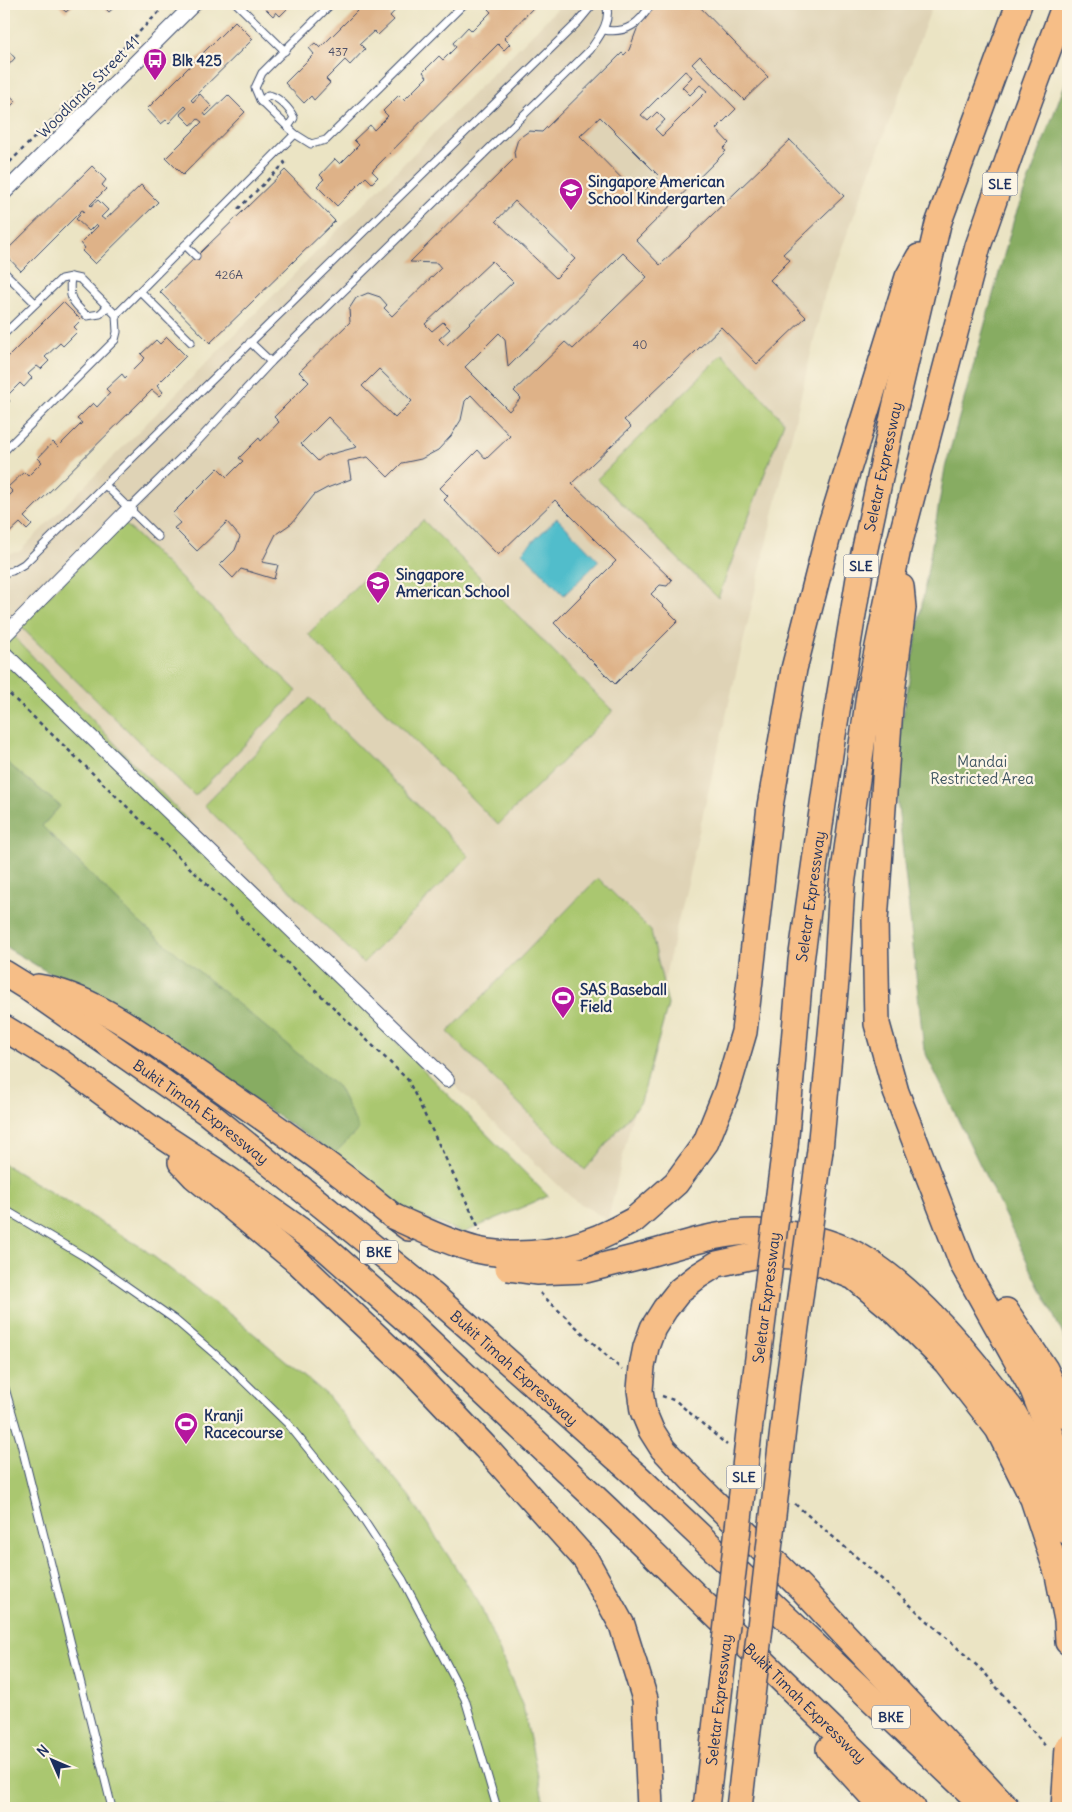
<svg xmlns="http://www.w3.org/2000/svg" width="1072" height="1812" viewBox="0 0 1072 1812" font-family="Delius,sans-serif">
<rect width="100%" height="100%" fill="#fcf5e5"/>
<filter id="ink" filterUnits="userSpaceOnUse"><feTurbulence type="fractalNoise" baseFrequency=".02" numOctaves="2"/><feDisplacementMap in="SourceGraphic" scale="10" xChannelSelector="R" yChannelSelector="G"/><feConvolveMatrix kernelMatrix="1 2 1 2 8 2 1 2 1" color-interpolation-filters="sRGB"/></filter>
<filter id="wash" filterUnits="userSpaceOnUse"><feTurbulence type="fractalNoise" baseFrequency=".0096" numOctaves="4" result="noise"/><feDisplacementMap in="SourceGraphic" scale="20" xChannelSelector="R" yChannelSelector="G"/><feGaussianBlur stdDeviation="1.12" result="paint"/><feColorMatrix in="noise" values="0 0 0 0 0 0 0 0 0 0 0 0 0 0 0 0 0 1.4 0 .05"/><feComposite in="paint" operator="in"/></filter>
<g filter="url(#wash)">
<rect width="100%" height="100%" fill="#ebe4c4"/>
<polygon fill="#dfd3b6" points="562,4 933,4 825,293 608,1220 574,1200 555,1182 4,653 4,554 19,552"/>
<g fill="#aac76f" stroke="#627b66">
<polygon points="723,354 784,422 718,598 597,479"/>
<polygon points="423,520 613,711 498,825 308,634"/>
<polygon points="122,521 297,691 195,796 20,626"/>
<polygon points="4,626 421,1068 548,1196 463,1233 395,1206 334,1154 139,922 42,826 60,806 4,760"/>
<polygon points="310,698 469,856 363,963 204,805"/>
<polygon points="598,878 651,931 668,1005 641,1102 585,1170 448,1032"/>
<polygon points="4,1164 141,1247 236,1319 327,1395 409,1496 479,1603 523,1707 545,1808 4,1808"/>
</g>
<g fill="#87ac62" stroke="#516e60">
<polygon points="1068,76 1068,1345 924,1050 894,769 945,468 1014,219"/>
<polygon points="4,760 60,806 42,826 139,922 338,1087 359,1129 334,1154 196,1061 4,946"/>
</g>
<polygon fill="#51bdcb" stroke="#367694" points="557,518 599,561 564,595 522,552"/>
<g id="blocks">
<g fill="#deb288" fill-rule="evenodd">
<polygon points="57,4 75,4 66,12"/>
<polygon points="101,4 118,4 109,12"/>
<polygon points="261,4 292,4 280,16 276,12 273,16"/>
<polygon points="364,4 401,4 390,16 394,20 378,35 374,31 360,44 365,49 350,65 345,60 326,79 330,83 314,100 311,96 304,103 285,83 314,54 309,48 315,43 320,48"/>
<polygon points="492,4 529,4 533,8 504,38 510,44 504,50 498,44 372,171 378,177 372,183 366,177 337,206 317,186 324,179 320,175 335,159 340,164 359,145 354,140 370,125 374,130 388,116 383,111 399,95 404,100 427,77 423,72 439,56 443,60 456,47 453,43 468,27 472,31 491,12 488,9"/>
<path d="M663,4h34l71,73 -24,23 -44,-44 -8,8 44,45 -20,20 13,14 -6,6 3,2 -90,89 24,25 130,-125 54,56 -61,58 7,6 -20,20 36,37 -49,47 -36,-37 -97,93 7,7 -59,56 100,97 -5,6 -7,-1 -9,9 27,27 -63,63 -61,-61 62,-62 -61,-61 -57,55 -54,-55 4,-4 -8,-8 38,-38 8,9 24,-23 -39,-41 -6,6 -4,19 -10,16 -13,14 -17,9 -19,4 -14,14 -20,-20 -20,4 3,18 -24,9 -13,7 -22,28 -16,11 -14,28 16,3 -4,14 -33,-10 -8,9 -13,-13 15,-15 5,-13 -13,-15 -30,29 -23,-23 6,-5 -8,-9 46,-46 9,9 16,-16 -4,-3 20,-20 2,3 18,-19 -5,-5 35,-35 -10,-10 51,-50 -1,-13 7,-11 12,-5 12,4 7,8 -3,3 8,8 49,-48 -4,-5 -27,-1 105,-104 -1,-6 4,-13 11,-8 13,1 80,-79 2,2 5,-5 8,-21 14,-18zM685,71l7,6 -10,10 8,8 10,-10 7,6 -45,45 -7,-7 10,-9 -8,-8 -9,9 -7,-6zM600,117l59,59 -20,20 -59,-60zM515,201l60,58 -19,19 -60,-57zM623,253l24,24 -74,72 -8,-7 -51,49 7,7 -12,13 -44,-44 34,-34 6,6 3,28zM492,261l21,21 -67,64 -7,-7 11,-10 -7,-7 -11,9 -7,-7zM379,369l33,32 -17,17 -33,-32zM328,417l29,30 -33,9 -6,5 -17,-17z"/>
<polygon points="235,21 253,39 191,100 193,102 200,94 211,106 204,113 206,116 228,95 245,112 183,175 166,158 202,122 198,119 191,125 180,114 187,108 185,106 169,123 166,120 161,124 147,109"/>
<polygon points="4,46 15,58 4,70"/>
<polygon points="4,84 6,84 6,92 16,101 4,113"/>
<polygon points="92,166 106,180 102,185 106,189 90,205 91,206 98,200 108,210 101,217 105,220 141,185 158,202 95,264 82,251 85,248 81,243 98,226 96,224 89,231 76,219 84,211 82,210 21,271 4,253"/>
<polygon points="285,170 335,221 210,343 160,292"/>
<polygon points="63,302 81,320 74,327 78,331 63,346 60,343 45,357 49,361 41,369 37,366 28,374 32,378 24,387 20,383 6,397 10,401 4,407 4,361"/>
<polygon points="167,337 186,356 157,385 163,392 159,396 152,390 24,517 32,525 27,530 20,523 4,538 4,501 13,492 8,487 24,472 28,476 42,462 38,458 53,442 58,447 82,423 77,419 93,403 97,407 110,393 106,389 122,374 125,378 145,358 141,354 156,340 160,344"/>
</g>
</g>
</g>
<g filter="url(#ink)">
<use href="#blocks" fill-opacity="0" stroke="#3a4a6d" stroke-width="1"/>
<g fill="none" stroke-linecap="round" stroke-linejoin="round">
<g stroke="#3a4a6d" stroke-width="9">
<g id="lane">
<polyline points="237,4 285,51"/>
<polyline points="331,4 262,73 255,88 260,100 295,134 311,144 326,140 464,4"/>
<path d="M604,30c23,4 36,-7 47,-26"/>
<path d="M261,102l7,-7c10,1 22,14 26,23l-6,9"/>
<polyline points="185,245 196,256"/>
<polyline points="4,272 35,303"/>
<path d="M71,277c-3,21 1,25 16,39l13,-2 7,-7"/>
<polyline points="140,291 191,342"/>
<polyline points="116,315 295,134"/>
<polyline points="4,334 61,279 71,277 80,279 116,315 117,332 115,340 4,451"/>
<polyline points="250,342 271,362"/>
<polyline points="105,485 158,537"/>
<path d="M129,509l68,-67 74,-80 319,-312c9,-13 22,-29 16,-46"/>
<polyline points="4,573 12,571 24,564 578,22 593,4"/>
<polyline points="4,1209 85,1257 174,1319 223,1361 288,1424 355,1507 403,1580 465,1699 497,1808"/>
<polyline points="4,1385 20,1440 112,1808"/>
</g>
</g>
<g stroke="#3a4a6d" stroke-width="16">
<g id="street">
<polyline points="4,193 194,4"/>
<polyline points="4,636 129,509"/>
<polyline points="4,653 447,1080"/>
</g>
</g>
<g stroke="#3a4a6d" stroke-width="28">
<g id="highway">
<polyline points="901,587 903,608 890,708 875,921 877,1024 896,1092 963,1265 1033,1390 1068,1480"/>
<path id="s1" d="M4,973l21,13 184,128 226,183 203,180 347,330"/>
<path d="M38,987c53,8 109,51 153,81 50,35 101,69 149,106 23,17 45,37 69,54"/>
<path id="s2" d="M4,1028l58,35 90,66 76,50 96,68 88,78 196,185 305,298"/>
<path id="s3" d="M785,1147l16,-186 30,-214 29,-175 34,-160 44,-188 81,-220"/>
<polyline points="820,1150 836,981 842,885 871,681 898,549 978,246 1021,123 1065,4"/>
<polyline points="181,1162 194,1176 299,1263 412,1370 485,1447 586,1560 622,1625 645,1699 650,1808"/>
<polyline points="615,1230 634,1220 676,1183 706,1142 727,1090 744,1032 770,806 794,669 831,524 908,277 919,257"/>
<path d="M641,1256c38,-10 78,-25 118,-24 29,0 61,6 88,18 53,24 110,89 145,136 9,10 19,21 25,33 21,36 37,74 51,113"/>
<polyline points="1006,1311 1045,1369 1068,1417"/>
<polyline points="829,1749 883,1808"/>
<polyline points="1007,1808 801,1588 697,1485 663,1449 651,1430 643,1411 640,1390 642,1367 646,1347 653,1328 665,1309 680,1290 698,1276 717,1264 758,1255 808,1258 854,1277 896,1312 946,1362 998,1429 1033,1499 1058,1575 1067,1620 1068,1642"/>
</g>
</g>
<g stroke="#3a4a6d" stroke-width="2.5" stroke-dasharray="4 4" stroke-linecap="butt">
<polyline points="4,168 167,4"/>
<polyline points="238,209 285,163 283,161"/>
<polyline points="4,689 80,761 408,1080 480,1230"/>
<polyline points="540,1293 622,1370"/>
<polyline points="662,1396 676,1401 727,1445"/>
<polyline points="795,1504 876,1574 984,1672 1047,1748"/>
</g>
<use href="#lane" stroke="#fff" stroke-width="7"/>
<use href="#street" stroke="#fff" stroke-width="14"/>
<use href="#highway" stroke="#f6be87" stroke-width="25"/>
<g stroke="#3a4a6d" stroke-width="28" stroke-linecap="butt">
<g id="highway-bridge">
<path d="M392,1216c28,12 56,27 85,34 46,10 97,1 138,-20"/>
<polyline points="508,1268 536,1272 586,1270 641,1256"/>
<path id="s4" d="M706,1808l47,-411 32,-250"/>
<polyline points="739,1808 788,1386 820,1150"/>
<polyline points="1064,1808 1068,1747"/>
</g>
</g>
<use href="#highway-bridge" stroke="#f6be87" stroke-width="25"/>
</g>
</g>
<defs>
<g id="bus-pin" transform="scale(1.25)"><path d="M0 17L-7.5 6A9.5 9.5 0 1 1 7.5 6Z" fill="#b5179e" stroke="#fcf5e5"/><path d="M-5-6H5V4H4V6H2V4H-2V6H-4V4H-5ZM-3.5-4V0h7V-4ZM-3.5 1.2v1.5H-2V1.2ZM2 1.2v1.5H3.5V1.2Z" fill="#fff"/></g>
<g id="school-pin" transform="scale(1.25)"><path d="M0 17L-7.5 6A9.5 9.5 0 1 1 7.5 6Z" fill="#b5179e" stroke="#fcf5e5"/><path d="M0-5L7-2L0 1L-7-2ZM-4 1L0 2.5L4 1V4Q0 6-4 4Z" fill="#fff"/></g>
<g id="stadium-pin" transform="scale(1.25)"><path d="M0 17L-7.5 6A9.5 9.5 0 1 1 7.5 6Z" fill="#b5179e" stroke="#fcf5e5"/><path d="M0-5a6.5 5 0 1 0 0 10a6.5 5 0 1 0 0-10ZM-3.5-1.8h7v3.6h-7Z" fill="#fff"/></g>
</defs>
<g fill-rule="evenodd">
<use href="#bus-pin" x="155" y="60"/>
<use href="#school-pin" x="571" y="190"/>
<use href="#school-pin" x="378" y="583"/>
<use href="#stadium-pin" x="563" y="998"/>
<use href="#stadium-pin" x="186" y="1424"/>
</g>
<g text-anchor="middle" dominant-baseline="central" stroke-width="4.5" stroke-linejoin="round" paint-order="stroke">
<g font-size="12" fill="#4c5068">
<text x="338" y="51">437</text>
<text x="229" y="274">426A</text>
<text x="640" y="344">40</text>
</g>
<g fill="#fcf5e5" stroke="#5e6a86" stroke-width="1">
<rect x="982.5" y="172.5" width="35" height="23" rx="4"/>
<rect x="843.5" y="554.5" width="35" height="23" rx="4"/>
<rect x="360" y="1240.5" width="38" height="23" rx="4"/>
<rect x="726.5" y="1465.5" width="35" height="23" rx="4"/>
<rect x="872" y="1705.5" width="38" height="23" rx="4"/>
</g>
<g font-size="14" font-weight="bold" fill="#1b2f5e">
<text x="1000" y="184">SLE</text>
<text x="861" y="566">SLE</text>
<text x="379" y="1252">BKE</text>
<text x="744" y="1477">SLE</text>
<text x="891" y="1717">BKE</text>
</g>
<g font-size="15" font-weight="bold" fill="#1b2f5e" stroke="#fcf5e5" text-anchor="start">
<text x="172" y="60">Blk 425</text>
<text x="588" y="181">Singapore American<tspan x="588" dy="17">School Kindergarten</tspan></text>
<text x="396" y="574">Singapore<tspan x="396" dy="17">American School</tspan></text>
<text x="580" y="989">SAS Baseball<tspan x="580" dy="17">Field</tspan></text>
<text x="204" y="1415">Kranji<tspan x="204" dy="17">Racecourse</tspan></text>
</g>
<g font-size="15" fill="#1b2f5e" stroke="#fcf5e5">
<text transform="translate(88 87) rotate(-45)">Woodlands Street 41</text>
<text stroke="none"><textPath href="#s3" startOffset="688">Seletar Expressway</textPath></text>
<text stroke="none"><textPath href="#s3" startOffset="252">Seletar Expressway</textPath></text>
<text stroke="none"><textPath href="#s1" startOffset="241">Bukit Timah Expressway</textPath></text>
<text stroke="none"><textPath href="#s4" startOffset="514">Seletar Expressway</textPath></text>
<text stroke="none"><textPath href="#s1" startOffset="646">Bukit Timah Expressway</textPath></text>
<text stroke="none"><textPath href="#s4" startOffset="109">Seletar Expressway</textPath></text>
<text stroke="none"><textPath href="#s2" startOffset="1051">Bukit Timah Expressway</textPath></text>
</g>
<g font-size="15" fill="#3f5562" stroke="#fcf5e5">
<text x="982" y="761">Mandai<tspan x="982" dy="17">Restricted Area</tspan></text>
</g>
</g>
<rect width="1072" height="1812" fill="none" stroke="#fcf5e5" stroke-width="20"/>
<g transform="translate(52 1760) rotate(315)" stroke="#fcf5e5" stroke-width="4" paint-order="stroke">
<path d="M0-4L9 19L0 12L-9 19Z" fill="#1b2f5e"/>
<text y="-8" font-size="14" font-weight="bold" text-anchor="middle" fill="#1b2f5e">N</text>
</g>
</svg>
